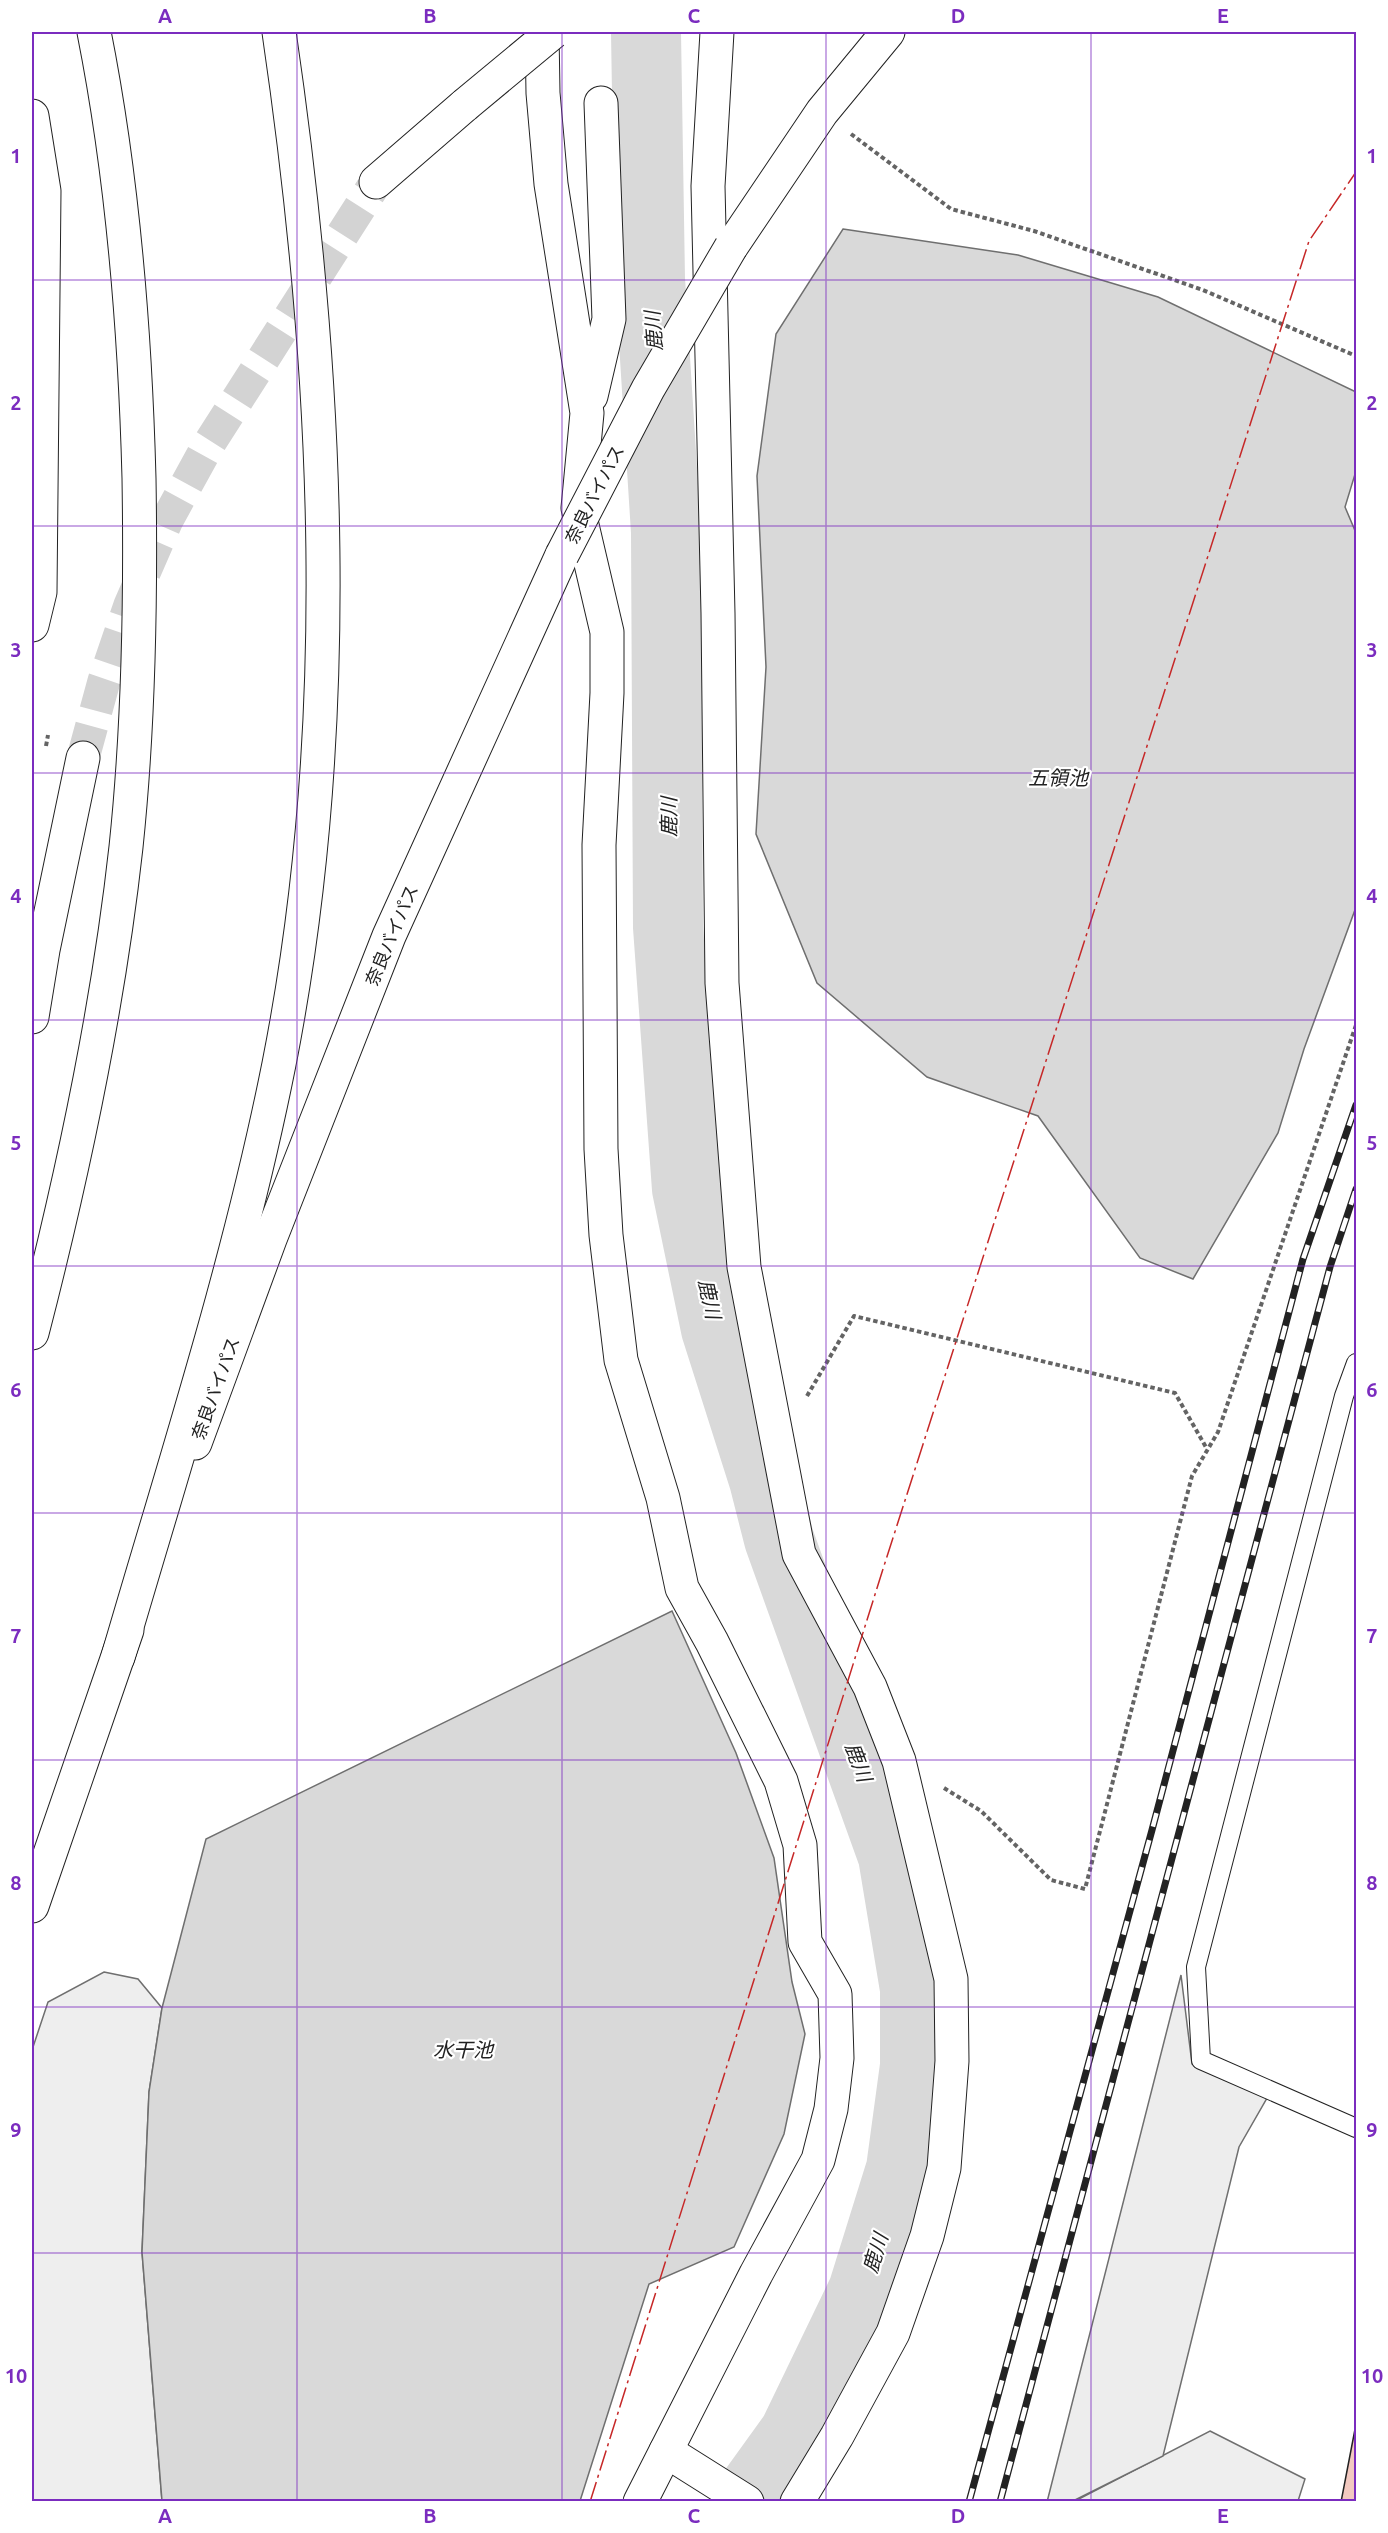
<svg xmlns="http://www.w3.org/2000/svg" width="1388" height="2533" viewBox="0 0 1388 2533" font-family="Ubuntu,'Noto Sans JP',sans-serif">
<rect width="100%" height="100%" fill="#fff"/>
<g fill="#eee" stroke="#6f6f6f" stroke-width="1.5">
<polygon points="104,1972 138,1979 162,2008 149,2092 142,2252 162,2501 32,2502 32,2050 48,2002"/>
<polygon points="1210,2431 1305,2479 1298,2501 1073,2502"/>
</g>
<polygon fill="#ededed" stroke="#6f6f6f" stroke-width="1.5" points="1181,1975 1192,2064 1267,2098 1239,2147 1163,2456 1073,2501 1047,2502"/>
<g fill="#d9d9d9" stroke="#6f6f6f" stroke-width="1.5">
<polygon points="619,32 665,32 671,84 650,279"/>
<polygon points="843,229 1018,255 1158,297 1356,392 1356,471 1345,507 1356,533 1356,907 1304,1049 1278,1133 1193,1279 1140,1258 1038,1116 927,1077 817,983 756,834 766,667 757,476 776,334"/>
<polygon points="672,1611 736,1753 774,1858 792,1982 805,2034 784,2134 734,2247 649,2284 580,2501 162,2501 142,2252 149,2092 162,2008 206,1839"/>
</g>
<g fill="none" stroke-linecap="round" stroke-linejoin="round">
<polyline stroke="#d9d9d9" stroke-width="70" points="646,32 650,279 666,532 668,927 687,1189 716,1329 764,1480 779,1539 893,1856 915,1989 915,2066 901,2169 863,2291 794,2434 745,2502"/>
</g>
<polygon fill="#f3c9c0" stroke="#222" stroke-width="1.5" points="1356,2424 1356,2502 1341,2502"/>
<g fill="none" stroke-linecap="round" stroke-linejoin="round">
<polyline stroke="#d3d3d3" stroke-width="33" stroke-dasharray="33 16" stroke-linecap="butt" points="83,758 104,681 130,605 167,520 207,447 376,182"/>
<g stroke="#222" stroke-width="20">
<polyline id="service" points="1356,1363 1344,1396 1196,1967 1201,2060 1356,2128"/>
</g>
<g stroke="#222" stroke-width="35">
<g id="minor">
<polyline points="542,32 543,93 551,184 587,413 578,508 607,632 607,693 599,845 601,1149 606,1235 621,1360 663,1498 682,1588 712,1642 781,1781 800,1845 805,1942 835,1994 837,2058 831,2109 818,2160 756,2274 640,2502"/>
<polyline points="717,32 708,186 718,613 722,983 744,1267 799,1554 870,1687 899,1761 951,1979 952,2061 944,2168 927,2236 893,2333 837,2436 797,2502"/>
<polyline points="32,116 44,191 40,592 32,625"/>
<polyline points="591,396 609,319 601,103"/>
<polyline points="666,2451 747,2502"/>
</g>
</g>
<g stroke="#222" stroke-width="35">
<g id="trunk">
<polyline points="376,182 465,105"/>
<polyline points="731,247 822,112 888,32"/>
<polyline points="32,1017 43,950 83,758"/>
<polyline points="195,1443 270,1239 389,936 562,555"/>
<polyline points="32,1906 127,1630"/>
</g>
</g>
<g stroke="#222" stroke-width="35">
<g id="motorway">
<path d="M32,1333c41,-159 76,-323 94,-486 13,-123 15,-246 13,-369 -4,-150 -16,-300 -45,-446"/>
<path d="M118,1657c57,-196 121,-392 161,-593 67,-340 50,-691 0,-1032"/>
</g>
</g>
<g stroke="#646464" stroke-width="4" stroke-dasharray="4.5 3" stroke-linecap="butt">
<polyline points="851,134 951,209 1034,231 1203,290 1356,356"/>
<polyline points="46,746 48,735"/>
<polyline points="807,1396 854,1316 1175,1393 1207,1449"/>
<polyline points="944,1788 981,1811 1051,1880 1085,1889 1192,1476 1218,1432 1356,1025"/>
</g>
<use href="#service" stroke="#fff" stroke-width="18"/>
<use href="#minor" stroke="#fff" stroke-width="33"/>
<use href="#trunk" stroke="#fff" stroke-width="33"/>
<use href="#motorway" stroke="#fff" stroke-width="33"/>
<g stroke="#222" stroke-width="7">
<g id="rail">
<polyline points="969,2502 1152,1830 1303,1259 1356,1105"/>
<polyline points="1000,2502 1330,1267 1356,1189"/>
</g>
</g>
<use href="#rail" stroke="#fff" stroke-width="4.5" stroke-dasharray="14" stroke-linecap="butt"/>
<g stroke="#222" stroke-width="35" stroke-linecap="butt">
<g id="trunk-bridge">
<polyline points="465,105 553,32"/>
<polyline points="562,555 648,389 731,247"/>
</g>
</g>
<use href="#trunk-bridge" stroke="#fff" stroke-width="33"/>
<polyline stroke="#c62828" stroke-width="1.5" stroke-dasharray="21 4.5 3 4.5" stroke-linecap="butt" points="590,2502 883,1569 1309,241 1356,172"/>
</g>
<path fill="none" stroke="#7b2cbf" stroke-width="1.5" stroke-opacity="0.55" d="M297,32v2470M562,32v2470M826,32v2470M1091,32v2470M32,280h1324M32,526h1324M32,773h1324M32,1020h1324M32,1266h1324M32,1513h1324M32,1760h1324M32,2007h1324M32,2253h1324"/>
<g text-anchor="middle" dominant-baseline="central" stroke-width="4.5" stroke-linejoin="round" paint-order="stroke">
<g font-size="18" fill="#222" stroke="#fff">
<text transform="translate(594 494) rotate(-63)">奈良バイパス</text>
<text transform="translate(391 935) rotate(-67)">奈良バイパス</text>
<text transform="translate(215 1388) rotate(-70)">奈良バイパス</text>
</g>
<g font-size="20" font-style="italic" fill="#222" stroke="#fff">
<text transform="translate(653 331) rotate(-94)">鹿川</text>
<text x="1058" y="777">五領池</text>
<text transform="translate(668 817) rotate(-90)">鹿川</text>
<text transform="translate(710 1299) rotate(78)">鹿川</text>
<text transform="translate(859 1762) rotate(70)">鹿川</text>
<text x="463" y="2049">水干池</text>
<text transform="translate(875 2253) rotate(-73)">鹿川</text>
</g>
</g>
<rect width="1388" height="2533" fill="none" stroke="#ffffff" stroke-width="66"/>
<rect x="33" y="33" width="1322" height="2467" fill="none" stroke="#7b2cbf" stroke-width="2"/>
<g font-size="20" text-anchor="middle" font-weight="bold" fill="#7b2cbf">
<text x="165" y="23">A</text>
<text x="430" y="23">B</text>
<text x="694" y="23">C</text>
<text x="958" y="23">D</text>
<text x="1223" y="23">E</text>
<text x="16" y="163">1</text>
<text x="1372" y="163">1</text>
<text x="16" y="410">2</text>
<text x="1372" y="410">2</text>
<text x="16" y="657">3</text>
<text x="1372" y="657">3</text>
<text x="16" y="903">4</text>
<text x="1372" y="903">4</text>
<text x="16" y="1150">5</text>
<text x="1372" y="1150">5</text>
<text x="16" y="1397">6</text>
<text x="1372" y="1397">6</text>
<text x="16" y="1643">7</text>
<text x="1372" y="1643">7</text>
<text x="16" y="1890">8</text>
<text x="1372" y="1890">8</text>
<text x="16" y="2137">9</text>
<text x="1372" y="2137">9</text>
<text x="16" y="2383">10</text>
<text x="1372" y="2383">10</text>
<text x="165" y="2523">A</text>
<text x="430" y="2523">B</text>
<text x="694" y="2523">C</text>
<text x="958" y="2523">D</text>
<text x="1223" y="2523">E</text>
</g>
</svg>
